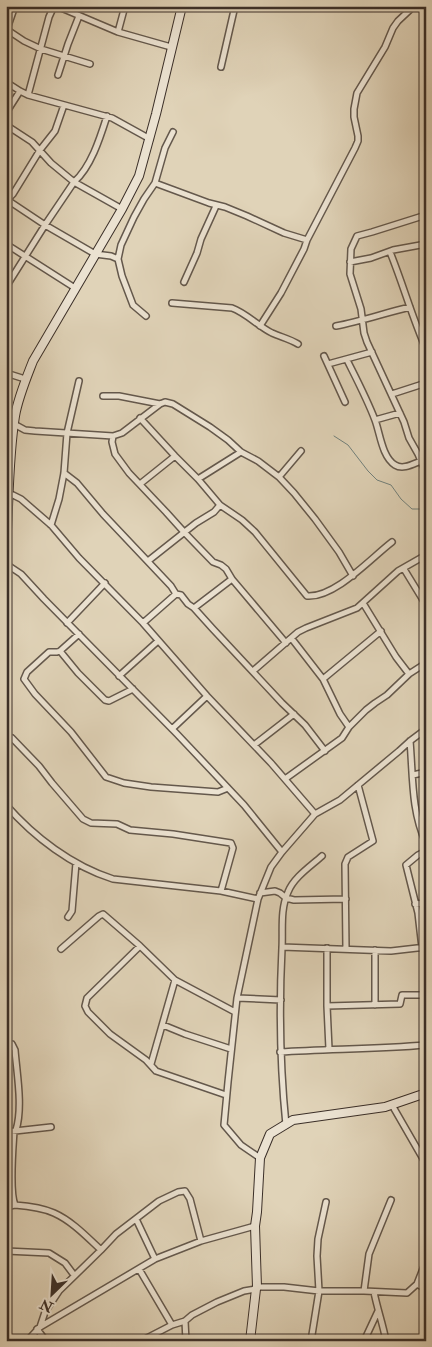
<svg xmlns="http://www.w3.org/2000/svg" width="432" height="1347" viewBox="0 0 432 1347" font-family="'IM FELL Double Pica',serif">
	<rect width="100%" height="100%" fill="#e0d3b8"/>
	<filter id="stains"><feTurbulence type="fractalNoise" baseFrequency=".004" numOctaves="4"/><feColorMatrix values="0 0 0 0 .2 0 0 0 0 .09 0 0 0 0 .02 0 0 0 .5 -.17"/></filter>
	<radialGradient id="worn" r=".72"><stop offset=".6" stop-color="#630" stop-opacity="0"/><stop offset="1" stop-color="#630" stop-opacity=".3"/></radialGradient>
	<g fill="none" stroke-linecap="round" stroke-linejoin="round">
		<path stroke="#71817d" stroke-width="1" d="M334,436l14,9 20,26 9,9 14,5 10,14 11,10h14"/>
		<defs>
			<path id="street" d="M53,6l6,1 59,25 53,15
				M6,29l18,12 17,8 49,15
				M7,29l8,-23
				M118,32l7,-26
				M221,67l14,-61
				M58,75l10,-31 11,-28
				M6,82l14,9 8,4 84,23 38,21
				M28,95l21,-78 5,-11
				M6,113l14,-22
				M6,125l26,17 19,21 23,19 48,27
				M155,183l54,20 16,4 22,9 37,17 23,7
				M6,199l39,26 50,29 16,2 7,3
				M6,201l7,-7 27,-44 15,-19 9,-26
				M426,215l-54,17 -15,4 -6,13 -1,25 11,35 3,24 3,9 37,80 5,16 9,16 8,19
				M6,244l69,44
				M390,252c13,32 22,65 36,97
				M350,262l21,-4 22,-8 33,-6
				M184,282l13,-29 4,-14 15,-33
				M6,287l39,-62 29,-43c17,-15 26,-44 33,-66
				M172,303l60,5c14,5 26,18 40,25 9,4 18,6 26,11
				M146,316l-13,-11 -11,-29 -4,-17 3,-14 13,-28 10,-18 11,-16 10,-35 8,-16
				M260,326l21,-33 23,-44 3,-9 48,-92 3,-7v-5l-4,-19v-8l3,-16 28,-46 8,-19 5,-7 16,-15
				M336,326c25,-5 49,-13 74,-19
				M324,356l21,46
				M347,360c10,20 20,39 28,60 5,13 7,37 20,45 8,5 18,-1 26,-4
				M328,364l44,-12
				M6,373l19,6
				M392,394l34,-11
				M103,396h16l41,8 5,-2 8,2 37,23 18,13 13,12 17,9 21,16 15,16 21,26 24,33 14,24
				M6,414l9,3
				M140,418l35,38 23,23 22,26 22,15 13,12 52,64c28,2 64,-38 85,-54
				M375,420l25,-7
				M14,424l11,6 10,1 78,5 9,-3 38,-29
				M113,436l-1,6 3,12 14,19 37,39 18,20 29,30 8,3 5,4 6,10 54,64
				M64,473l13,10 26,31 68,72 5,8 5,1 7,9 6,4 18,20 70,75 23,22 20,26
				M279,477l22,-26
				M198,479l43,-27
				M140,484l35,-28
				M6,494l7,1 8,4 30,26 28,33 64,65 64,73 64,67 44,51
				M51,525l8,-26 5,-26 3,-40 12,-52
				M148,561l48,-38 18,-11 6,-7
				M6,564l15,10 23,25 133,135 67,71 38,47
				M404,569l22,36
				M363,603l33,54 13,17
				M194,608l38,-29
				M67,623l38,-40
				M143,623l33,-29
				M79,634l-19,17 -3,1h-8l-22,20 -3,7 11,15 36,38 35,45 18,6 27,4 67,5 10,-4
				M292,639l31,40 17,35 9,13
				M60,651l18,22 27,27 4,1 24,-12
				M253,671l45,-39 8,-4 51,-20 41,-37 28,-16
				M119,676l39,-35
				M323,679l58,-48
				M172,729l35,-33
				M12,738l27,28 13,17 31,36 8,4 26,1 13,6 43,4 58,9 2,5 -12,43
				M410,741c3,34 1,70 16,102
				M254,745l40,-31
				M413,775l13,-3
				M285,779l57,-41 7,-11 17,-17 9,-7 12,-8 22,-21 17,-11
				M6,805c28,32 66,61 107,74l108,12 37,8
				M260,893l15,-2 5,2 6,5 8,2 52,-1
				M415,904l11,-1
				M68,917l4,-6 4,-48
				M140,946l-53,52 -2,8 3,6 22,22 36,26 10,11 70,24
				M282,947l109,4 35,-4
				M327,948v58l2,43
				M422,948l-4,-35 -12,-48 12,-10 8,-4
				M61,949l38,-33 4,-2 37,32 35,34 60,32
				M346,949l-1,-85 3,-7 25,-16 -15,-56
				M375,950v55
				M237,998l44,2
				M327,1006l73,-2 2,-9h24
				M163,1025l22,9 46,15
				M6,1046l6,-2 3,6c2,25 8,57 1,80
				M280,1052c49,-3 97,-3 146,-7
				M151,1064l24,-84
				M392,1105l34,59
				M286,1125c-6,-59 -7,-118 -4,-177 1,-19 -2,-38 6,-56 6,-15 23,-26 34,-36
				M14,1131c-1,17 -5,60 1,74
				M6,1132l45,-5
				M260,1158l-19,-13 -17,-20 4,-43 9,-84 21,-99 13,-32 11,-15 33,-38 25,-14 59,-49 11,-10 16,-12
				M6,1212l4,-6 5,-1c13,1 28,3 39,8 18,8 33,24 47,37
				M136,1219l19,40
				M6,1251l43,2 16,10 9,12
				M139,1269l33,56
				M417,1284l9,-23
				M257,1287h27l35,4h45l43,2 10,-9 9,5
				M364,1291l5,-37 22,-54
				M374,1292c3,16 9,32 12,49
				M185,1321l1,20
				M40,1327l5,-15 14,-21 42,-41 15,-16 43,-33 19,-9 7,-1 5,8 11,42
				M37,1329l9,12
				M27,1341l13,-14 115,-68 46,-18 54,-15
				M141,1341l31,-16 13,-4 7,-6 25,-13 27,-11 12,-2
				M311,1341l8,-50 -2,-35 1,-17 8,-37
				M364,1341l14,-30"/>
			<path id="secondary" d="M6,548c3,-44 2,-88 9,-132 3,-18 11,-37 18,-55l89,-152 17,-33 17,-62 26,-108
				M250,1341l6,-52 1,-2 -2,-61 2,-14 3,-54 10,-24 23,-14 92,-13 41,-14"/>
		</defs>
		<use href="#street" stroke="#64584c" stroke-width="8"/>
		<use href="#secondary" stroke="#3b2f28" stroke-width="10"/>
		<use href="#street" stroke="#ebe2d1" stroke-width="5"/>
		<use href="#secondary" stroke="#ebe2d1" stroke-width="8"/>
	</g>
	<rect width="432" height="1347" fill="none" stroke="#e0d3b8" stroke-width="25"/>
	<rect x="8" y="8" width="417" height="1332" fill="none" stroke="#3b2f28" stroke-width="2.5"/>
	<rect x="12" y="12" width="407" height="1322" fill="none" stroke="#3b2f28"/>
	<g transform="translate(52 1294) rotate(205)" stroke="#ebe2d1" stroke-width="4" paint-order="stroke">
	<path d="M0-4L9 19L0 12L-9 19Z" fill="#3b2f28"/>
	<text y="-8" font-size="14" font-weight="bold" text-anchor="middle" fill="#3b2f28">N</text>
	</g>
	<rect width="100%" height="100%" filter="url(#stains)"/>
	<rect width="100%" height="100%" fill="url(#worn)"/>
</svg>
